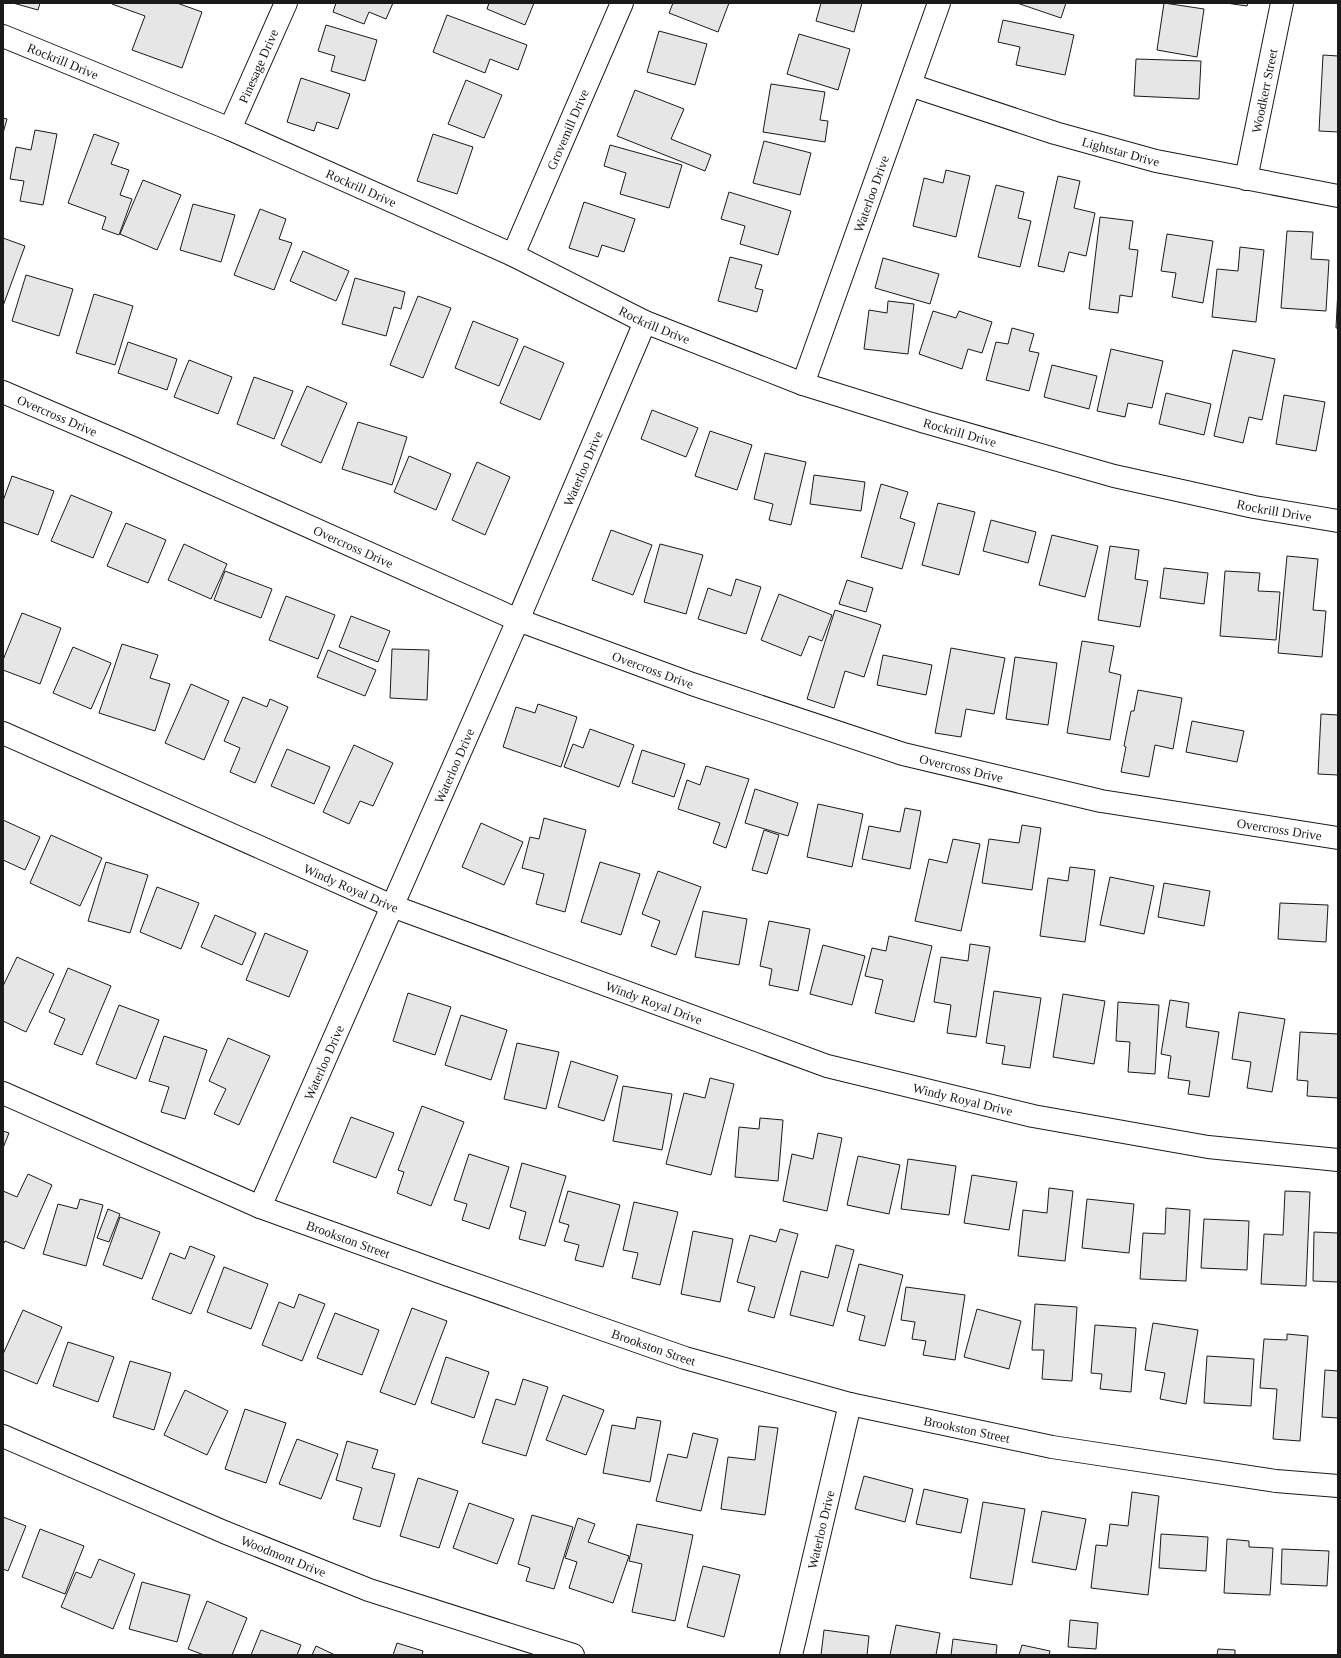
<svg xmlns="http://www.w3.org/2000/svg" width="1341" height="1658" viewBox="0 0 1341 1658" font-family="Georgia,serif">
	<rect width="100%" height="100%" fill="#fff"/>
	<path fill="#e6e6e6" stroke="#1a1a1a" d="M13,3h27l-2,7z
		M113,3h64l25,9 -20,56 -50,-18 13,-34 -33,-12z
		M336,3h57l-7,16 -17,-7 -5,12 -31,-12z
		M489,3h45l-9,22 -38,-16z
		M673,3h56l-11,29 -49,-19z
		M821,3h41l-8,29 -38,-11z
		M1017,3h49l-5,15z
		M1164,3l40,6 -7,48 -40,-7z
		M1226,3h22l-1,3z
		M447,15l80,30 -9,25 -28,-11 -5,14 -52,-21z
		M1003,20l71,15 -9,40 -49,-10 4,-18 -22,-5z
		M326,25l51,15 -12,41 -34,-10 4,-15 -17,-5z
		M659,31l48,13 -12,41 -48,-13z
		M799,34l51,15 -12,41 -51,-16z
		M1323,55l15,1v76l-19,-1z
		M1136,59l65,2 -2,38 -65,-3z
		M301,78l49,16 -12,35 -21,-7 -3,9 -27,-9z
		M466,80l36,15 -18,43 -36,-14z
		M771,84l54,8 -5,28 8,1 -3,21 -62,-10z
		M635,90l49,19 -13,30 40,16 -6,16 -88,-35z
		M3,118l4,1 -4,14z
		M35,130l22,4 -14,71 -23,-4 4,-20 -14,-2 6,-32 15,3z
		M94,134l25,9 -8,21 18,6 -9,25 12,4 -13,36 -17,-6 4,-12 -38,-14z
		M433,134l40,13 -16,47 -40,-13z
		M764,141l47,12 -11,42 -47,-12z
		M610,145l72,20 -13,43 -49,-14 6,-21 -22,-7z
		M946,170l24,6 -14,61 -43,-11 11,-48 19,5z
		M1058,176l22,5 -6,27 21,5 -9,43 -17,-4 -5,20 -26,-6z
		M143,180l38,15 -24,55 -37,-16z
		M996,185l28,7 -6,26 13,3 -11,46 -42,-10z
		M729,192l62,19 -13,44 -38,-11 5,-18 -24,-7z
		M584,202l51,17 -11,33 -22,-7 -4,12 -29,-9z
		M193,204l42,11 -14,47 -41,-12z
		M260,209l26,10 -7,20 13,4 -18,47 -40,-15z
		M1100,217l33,4 -4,28 9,1 -6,47 -12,-2 -2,18 -29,-4z
		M1287,231l26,1 -2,27 18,1 -3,51 -45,-3z
		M1167,234l46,7 -10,62 -31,-6 4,-24 -15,-2z
		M3,238l22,8 -22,60z
		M1240,247l24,3 -8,72 -44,-5 5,-48 21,2z
		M303,251l46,20 -13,30 -46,-20z
		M730,257l32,8 -7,23 8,2 -6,22 -39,-11z
		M883,258l56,16 -9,30 -55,-16z
		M26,275l47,14 -14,47 -47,-15z
		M355,278l50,14 -4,17 -7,-2 -8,29 -44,-12z
		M1338,289v39h-2z
		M94,294l39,12 -18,59 -39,-12z
		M418,296l33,12 -28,70 -33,-13z
		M888,301l26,3 -6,50 -44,-5 5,-39 18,3z
		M933,311l23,7 3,-7 33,11 -10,31 -14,-4 -6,20 -43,-15z
		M473,321l45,18 -19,47 -44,-18z
		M1012,328l22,6 -5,17 10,2 -10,38 -43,-11 10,-38 12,2z
		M128,342l49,17 -10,31 -49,-17z
		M524,346l40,17 -24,57 -40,-17z
		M1111,349l52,12 -11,47 -24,-5 -3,14 -28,-6z
		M1233,350l42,9 -13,61 -13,-3 -6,26 -29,-7z
		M189,360l43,17 -14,37 -44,-17z
		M1052,365l45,11 -8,33 -45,-12z
		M254,377l39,14 -19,48 -37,-15z
		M307,386l40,17 -26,60 -40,-18z
		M1166,393l45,11 -7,31 -45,-11z
		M1284,395l41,7 -9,49 -40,-7z
		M652,410l46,18 -12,29 -45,-18z
		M358,422l49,15 -15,48 -50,-16z
		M710,431l42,14 -15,45 -42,-14z
		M765,453l41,9 -15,63 -22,-5 4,-16 -19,-5z
		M409,456l42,18 -15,36 -42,-18z
		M477,462l33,15 -25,58 -33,-15z
		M814,475l51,7 -4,29 -51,-7z
		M12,476l42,15 -16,44 -35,-13v-21z
		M881,484l27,8 -8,26 15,5 -13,46 -41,-12z
		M71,495l41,17 -19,46 -42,-17z
		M938,503l37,9 -16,63 -37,-10z
		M991,520l45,12 -8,31 -45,-12z
		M126,523l40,17 -18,43 -41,-17z
		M611,530l41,15 -19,50 -41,-15z
		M1052,535l46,11 -13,51 -46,-12z
		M184,544l43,20 -16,35 -43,-19z
		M660,544l43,11 -17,59 -42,-12z
		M1110,546l29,4 -4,29 13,2 -8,46 -42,-7z
		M1287,556l31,3 -5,51 13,1 -4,46 -44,-4z
		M1164,568l44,5 -4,31 -44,-6z
		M225,571l47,18 -11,29 -47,-18z
		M1225,571l35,2 -2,18 22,1 -4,48 -56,-4z
		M736,579l25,8 -15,47 -48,-15 10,-31 23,8z
		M847,580l26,8 -7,24 -27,-8z
		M779,594l53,21 -10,26 -13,-5 -8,20 -40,-16z
		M286,596l49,19 -17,44 -49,-19z
		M835,610l46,15 -17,52 -19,-6 -11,37 -27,-9z
		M22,613l39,15 -21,56 -37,-14v-10z
		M351,616l39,15 -12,31 -39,-15z
		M1082,641l32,5 -5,26 12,3 -11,65 -43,-7z
		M122,644l36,11 -8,23 20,6 -15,47 -56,-18z
		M73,647l38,16 -20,46 -38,-16z
		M951,648l54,10 -11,56 -28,-5 -5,28 -26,-4z
		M392,649l37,1 -2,50 -37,-2z
		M328,650l48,20 -11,26 -48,-19z
		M883,655l49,10 -6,30 -49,-10z
		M1015,657l42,6 -9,62 -42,-6z
		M191,684l38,17 -25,59 -39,-17z
		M1138,690l44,8 -9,51 -18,-4 -6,32 -28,-5 5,-25 -2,-1 7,-35h3z
		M243,697l24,10 3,-8 18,8 -33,76 -25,-11 10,-24 -16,-7z
		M538,704l39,13 -16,50 -58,-20 13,-40 19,6z
		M1321,714l17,1v60l-20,-1z
		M1192,721l52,10 -7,31 -51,-10z
		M590,729l44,16 -15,42 -55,-20 9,-23 10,4z
		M354,745l39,18 -20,43 -13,-5 -11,23 -26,-12z
		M287,749l43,18 -16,37 -43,-18z
		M642,750l43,14 -11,33 -42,-14z
		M706,766l43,13 -23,69 -13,-5 7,-20 -42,-14 9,-29 13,5z
		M755,789l43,14 -10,33 -43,-13z
		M818,804l45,10 -11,53 -45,-10z
		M905,808l16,3 -11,58 -48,-10 7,-33 31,6z
		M544,818l42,12 -21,82 -29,-8 8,-30 -22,-6 8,-31 9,2z
		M3,820l37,17 -15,33 -22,-10z
		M481,823l42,19 -19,43 -42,-18z
		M1022,825l19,3 -9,62 -50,-7 7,-44 30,4z
		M764,830l15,5 -12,39 -15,-4z
		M51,835l51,23 -22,48 -50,-23z
		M953,839l27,5 -19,87 -46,-10 14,-62 18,4z
		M106,862l42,13 -18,58 -42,-12z
		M600,862l40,12 -19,61 -40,-13z
		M1070,867l25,3 -10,72 -45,-6 8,-58 20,3z
		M658,871l43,16 -25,68 -25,-9 9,-25 -18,-7z
		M1110,877l44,9 -10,48 -44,-9z
		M1164,883l46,8 -6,35 -46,-9z
		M157,887l42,16 -18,46 -41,-17z
		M1280,903l48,2 -2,37 -48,-3z
		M703,911l44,8 -8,46 -44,-8z
		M215,915l41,18 -14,32 -41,-18z
		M769,921l41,8 -12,62 -29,-6 3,-16 -12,-3z
		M265,933l43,18 -19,46 -43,-17z
		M889,936l43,10 -18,76 -39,-9 8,-33 -18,-4 7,-28 14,3z
		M970,944l20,3 -14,90 -29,-4 4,-28 -17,-3 7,-45 27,4z
		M823,945l42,11 -13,49 -42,-11z
		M17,957l37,17 -28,58 -23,-11v-35z
		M68,968l43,18 -29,69 -28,-11 11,-25 -16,-7z
		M994,991l47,7 -11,70 -28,-4 3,-18 -19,-3z
		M408,993l43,14 -16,48 -42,-14z
		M1063,994l42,7 -11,63 -41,-7z
		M1170,1000l19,3 -3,24 33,5 -10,65 -21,-3 2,-13 -22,-3 3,-22 -10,-2z
		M1118,1002l41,3 -4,69 -27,-2 2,-30 -14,-1z
		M119,1005l40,15 -23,59 -40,-15z
		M1239,1012l46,7 -13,73 -25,-4 4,-26 -19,-3z
		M461,1015l46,15 -16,50 -46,-15z
		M1300,1032l38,2v64l-31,-2 1,-15 -11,-1z
		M164,1036l43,14 -22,69 -24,-7 8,-25 -20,-6z
		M228,1038l42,18 -31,69 -25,-11 12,-25 -17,-8z
		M517,1043l42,9 -13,57 -42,-10z
		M571,1061l47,15 -14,45 -46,-14z
		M710,1078l24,6 -23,91 -45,-11 18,-71 21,5z
		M623,1086l49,8 -10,56 -49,-9z
		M422,1106l42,16 -33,84 -34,-13 7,-21 -6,-2z
		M351,1117l43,16 -18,45 -43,-16z
		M760,1118l23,2 -5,61 -43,-4 4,-50 20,2z
		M3,1131l6,2 -6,15z
		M818,1133l24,5 -15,73 -44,-10 9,-47 21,5z
		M469,1154l40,13 -20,62 -27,-9 5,-16 -13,-4z
		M858,1156l42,9 -11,49 -42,-9z
		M908,1159l48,7 -7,49 -48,-6z
		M522,1163l44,13 -21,70 -26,-7 7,-27 -16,-5z
		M28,1174l24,11 -28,64 -19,-8 -2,4v-54l14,6z
		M972,1175l45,7 -8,48 -45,-7z
		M1049,1188l24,3 -8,70 -47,-5 5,-46 24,3z
		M568,1191l52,14 -17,62 -28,-7 4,-15 -15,-4 5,-16 -10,-3z
		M1285,1191l25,1 -4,94 -45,-2 3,-50 19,1z
		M80,1199l23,6 -17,61 -43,-12 15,-50 19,5z
		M1087,1199l47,5 -5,49 -47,-5z
		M634,1202l44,10 -18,73 -28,-7 6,-25 -15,-3z
		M1166,1208l24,2 -4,71 -46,-2 3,-46 22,1z
		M108,1209l12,5 -11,28 -12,-4z
		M120,1217l40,15 -18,47 -39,-14z
		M1204,1219l45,2 -2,49 -46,-2z
		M780,1229l18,5 -24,84 -26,-7 7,-24 -18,-5 13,-47 26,7z
		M693,1231l40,8 -13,63 -39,-8z
		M1314,1232l24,1v49l-25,-1z
		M836,1245l18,5 -21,76 -43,-11 11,-44 27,7z
		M190,1246l25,10 -24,58 -39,-15 18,-46 15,6z
		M859,1264l44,11 -18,71 -26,-6 6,-24 -18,-5z
		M224,1267l44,17 -17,45 -44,-17z
		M906,1287l59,8 -10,65 -32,-5 3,-14 -14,-2 3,-17 -14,-2z
		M299,1294l26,10 -23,57 -40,-16 17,-43 15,6z
		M1035,1304l42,3 -5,74 -30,-2 2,-29h-12z
		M412,1308l35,13 -32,84 -35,-13z
		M977,1309l44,12 -12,48 -45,-12z
		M23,1310l39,17 -25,57 -34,-14v-16z
		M335,1313l44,17 -17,45 -45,-17z
		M1153,1323l45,7 -12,74 -26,-5 5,-26 -20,-3z
		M1095,1325l41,3 -5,64 -31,-3 2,-15 -11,-1z
		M1287,1334l21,2 -8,105 -27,-2 4,-50 -17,-1 4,-49 23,1z
		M68,1342l46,15 -16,45 -45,-16z
		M1207,1356l47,3 -3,47 -47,-3z
		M446,1357l43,15 -15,46 -43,-15z
		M130,1361l41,12 -17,57 -41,-13z
		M1325,1370l13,1v47l-16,-1z
		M523,1379l25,8 -22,69 -44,-13 14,-44 19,6z
		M185,1390l43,21 -21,44 -43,-20z
		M563,1395l41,15 -18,45 -40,-15z
		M245,1409l41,14 -20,60 -41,-14z
		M637,1417l24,4 -11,61 -47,-9 9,-48 23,4z
		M759,1426l19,2 -13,87 -44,-6 7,-52 27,3z
		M693,1433l25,6 -17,72 -45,-10 12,-47 19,4z
		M297,1439l41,15 -17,45 -42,-15z
		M347,1441l31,9 -6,18 23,6 -15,53 -27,-8 9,-31 -26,-8z
		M864,1476l49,13 -8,33 -50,-13z
		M418,1478l40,13 -19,57 -39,-12z
		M924,1489l44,10 -7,34 -45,-9z
		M1132,1492l27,4 -11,99 -57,-7 5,-43 11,1 3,-22 18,2z
		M983,1502l42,7 -13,76 -42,-7z
		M469,1503l45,16 -17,45 -44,-16z
		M1042,1511l44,8 -10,51 -44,-8z
		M532,1515l41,12 -19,62 -28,-8 4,-13 -12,-4z
		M3,1517l23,9 -18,45 -5,-2z
		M578,1518l17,6 -7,18 41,14 -16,47 -44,-15 8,-26 -12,-4z
		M637,1524l56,11 -18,86 -43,-9 10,-48 -13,-3z
		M40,1529l44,17 -19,48 -43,-17z
		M1161,1534l47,3 -2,34 -47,-3z
		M1227,1539l22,2v6l24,1 -3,47 -46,-2z
		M1282,1549l47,2 -2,35 -46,-2z
		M99,1559l36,15 -22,55 -52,-22 15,-35 15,6z
		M703,1566l37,9 -16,62 -37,-10z
		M142,1582l48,13 -13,47 -48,-13z
		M207,1601l40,17 -15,37h-28l-16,-6z
		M1070,1620l28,3 -2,26 -28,-2z
		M896,1625l44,8 -4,22h-46z
		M261,1630l40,15 -4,10h-46z
		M824,1630l45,6 -2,19h-46z
		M953,1639l44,6 -1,10h-45z
		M397,1643l26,8 -1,4h-29z
		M1022,1645l28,6 -1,4h-30z
		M316,1646l19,9h-23z
		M1218,1649l17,1v5h-18z"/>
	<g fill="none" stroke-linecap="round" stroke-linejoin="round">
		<defs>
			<g id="street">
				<path id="s1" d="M3,36l227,93 283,126 132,67 158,62 122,38 189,54 140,31 84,14"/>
				<path id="s2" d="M910,85l145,48 101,28 182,35"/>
				<path id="s3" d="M230,129l56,-126"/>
				<path id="s4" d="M1246,179l36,-176"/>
				<path id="s5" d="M513,255l109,-252"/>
				<path id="s6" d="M803,384l136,-381"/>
				<path id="s7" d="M3,392l128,55 387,173 174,64 211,70 198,47 237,37"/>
				<path id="s8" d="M3,733l389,173 435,160 206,50 175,31 130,13"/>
				<path id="s9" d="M3,1093l257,114 188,68 237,83 165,46 202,43 224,34 62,5"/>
				<path id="s10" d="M260,1207l258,-587 127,-298"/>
				<path id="s11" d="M3,1436l221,96 145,58 204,65"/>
				<path id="s12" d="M791,1655l59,-251"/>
			</g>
		</defs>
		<use href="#street" stroke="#1a1a1a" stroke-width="24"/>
		<use href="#street" stroke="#fff" stroke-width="22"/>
	</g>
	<g text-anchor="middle" stroke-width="3" stroke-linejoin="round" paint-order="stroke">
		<g font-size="13" fill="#1a1a1a" stroke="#fff">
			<text dy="5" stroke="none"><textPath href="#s1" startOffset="65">Rockrill Drive</textPath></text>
			<text dy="5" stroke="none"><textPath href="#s3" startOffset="69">Pinesage Drive</textPath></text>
			<text dy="5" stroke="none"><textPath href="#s4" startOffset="90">Woodkerr Street</textPath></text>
			<text dy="5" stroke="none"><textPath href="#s5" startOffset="137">Grovemill Drive</textPath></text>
			<text dy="5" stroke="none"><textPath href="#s2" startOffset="221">Lightstar Drive</textPath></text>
			<text dy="5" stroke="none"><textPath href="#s1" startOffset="389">Rockrill Drive</textPath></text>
			<text dy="5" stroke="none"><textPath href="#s6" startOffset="202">Waterloo Drive</textPath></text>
			<text dy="5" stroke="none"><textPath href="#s1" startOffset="713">Rockrill Drive</textPath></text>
			<text dy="5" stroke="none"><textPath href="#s7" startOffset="59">Overcross Drive</textPath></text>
			<text dy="5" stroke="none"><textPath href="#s1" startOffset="1037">Rockrill Drive</textPath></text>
			<text dy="5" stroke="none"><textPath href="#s10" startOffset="806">Waterloo Drive</textPath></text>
			<text dy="5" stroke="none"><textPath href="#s1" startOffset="1361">Rockrill Drive</textPath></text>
			<text dy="5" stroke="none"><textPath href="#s7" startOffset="383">Overcross Drive</textPath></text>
			<text dy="5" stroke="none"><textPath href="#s7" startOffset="707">Overcross Drive</textPath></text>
			<text dy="5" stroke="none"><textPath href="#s10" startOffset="482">Waterloo Drive</textPath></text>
			<text dy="5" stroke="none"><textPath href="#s7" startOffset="1031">Overcross Drive</textPath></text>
			<text dy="5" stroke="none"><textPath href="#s7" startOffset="1355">Overcross Drive</textPath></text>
			<text dy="5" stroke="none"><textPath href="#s8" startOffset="381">Windy Royal Drive</textPath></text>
			<text dy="5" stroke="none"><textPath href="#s8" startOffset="705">Windy Royal Drive</textPath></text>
			<text dy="5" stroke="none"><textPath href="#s10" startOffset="158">Waterloo Drive</textPath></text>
			<text dy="5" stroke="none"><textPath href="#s8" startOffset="1029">Windy Royal Drive</textPath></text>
			<text dy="5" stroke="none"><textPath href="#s9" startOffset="375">Brookston Street</textPath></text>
			<text dy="5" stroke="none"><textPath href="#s9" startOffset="699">Brookston Street</textPath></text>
			<text dy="5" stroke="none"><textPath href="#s9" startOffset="1023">Brookston Street</textPath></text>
			<text dy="5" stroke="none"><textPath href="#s12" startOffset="129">Waterloo Drive</textPath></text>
			<text dy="5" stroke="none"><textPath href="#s11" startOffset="305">Woodmont Drive</textPath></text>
		</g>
	</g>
	<rect width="1341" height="1658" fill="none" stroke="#1a1a1a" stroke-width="8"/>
</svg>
